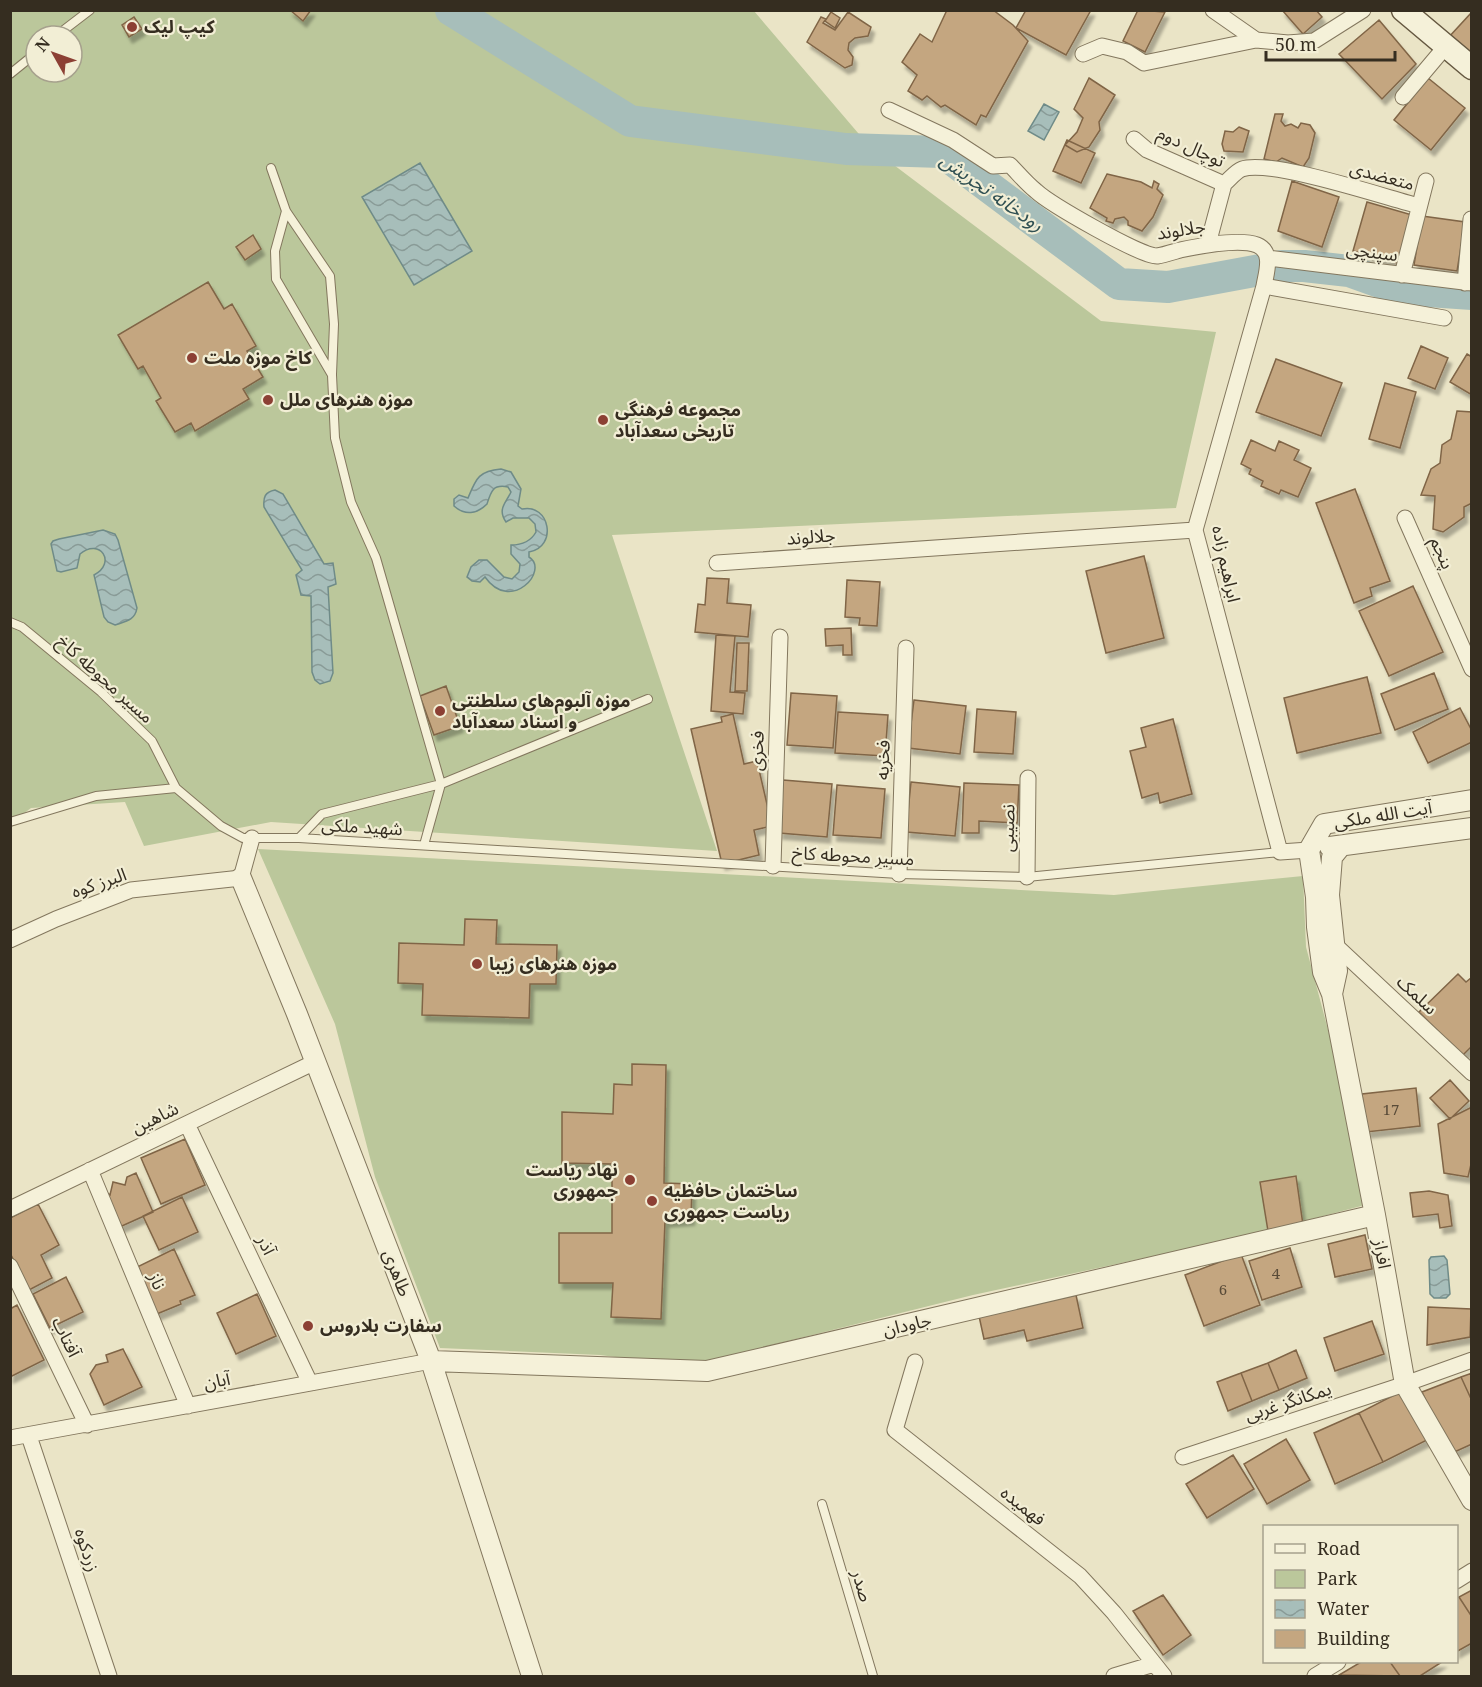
<svg xmlns="http://www.w3.org/2000/svg" width="1482" height="1687" viewBox="0 0 1482 1687" font-family="'Noto Serif','Noto Sans Arabic',serif">
	<defs>
		<pattern id="water-waves" width="16" height="10" patternUnits="userSpaceOnUse" patternTransform="scale(1.5)"><rect width="16" height="10" fill="#a7beba"/><path d="M0 5q4-4 8 0t8 0" fill="none" stroke="#899b97"/></pattern>
		<filter id="shadow"><feDropShadow dx="3.5" dy="6" stdDeviation="1.5" flood-color="#0004"/></filter>
	</defs>
	<rect width="100%" height="100%" fill="#eae4c6"/>
	<path fill="#bbc79b" fill-rule="evenodd" d="M11,11h743l116,136 231,174 115,11 -40,176 -564,27 105,316 -446,-29 -127,24 -19,-44 -94,6 -20,15zM36,36h36v36h-36z
		M258,849l856,46 189,-19 3,71 29,109 30,149 -114,30 -278,60 -265,66 -45,2 -63,-8 -160,-7 -65,-171 -40,-153z"/>
	<path fill="url(#water-waves)" stroke="#6f8b88" stroke-width="1.5" d="M1044,104l15,8 -15,28 -16,-9z
		M420,163l52,88 -58,34 -52,-88z
		M501,469l10,3 10,17 -3,17 4,3c28,-6 36,38 7,43v5c21,13 -18,57 -44,20l-5,5 -8,-1 -5,-4 4,-10 8,-7h8l17,17 8,2 7,-7 1,-8 -9,-10v-9c11,0 20,-4 25,-13l-1,-8 -6,-6h-16l-7,4c-9,-13 0,-19 5,-30l-3,-5c-15,-3 -17,4 -21,17 -10,10 -22,12 -33,2v-7l5,-4 9,3c8,-19 10,-27 33,-29z
		M275,490l8,4 41,70 9,-1 3,21 -8,3 5,86 -3,8 -10,3 -5,-4 -3,-8 -1,-76 -10,-1 -5,-20 6,-5 -38,-63c-1,-10 1,-15 11,-17z
		M103,530l12,4 3,6 19,68c-2,12 -10,13 -22,17l-7,-3 -4,-5 -10,-42c23,-12 6,-38 -14,-21l-3,14 -16,4 -4,-1 -6,-27 2,-3 6,-2z
		M1444,1256l3,4 3,34 -4,4h-12l-4,-4 -1,-34 2,-3z"/>
	<g fill="none" stroke-linecap="round" stroke-linejoin="round">
		<path stroke="#a7beba" stroke-width="32" d="M451,10l179,111 216,28 96,3 177,132 49,3 114,-21h22l45,5 50,18 73,5"/>
	</g>
	<path fill="#c4a680" stroke="#806546" stroke-width="1.5" filter="url(#shadow)" d="M290,10h21l-8,11z
		M947,10h46l20,15 15,16 -42,76 -5,-2 -5,10 -31,-20 -4,2 -14,-11 -5,4 -14,-9 9,-16 -15,-13 18,-28 12,8z
		M1026,10h65l-25,45 -50,-27z
		M1138,10l27,2 -20,40 -22,-11z
		M1282,10h34l6,7 -19,17z
		M831,12l9,6 -5,10 -10,-7z
		M848,12l23,15 -3,9 -13,2 -6,5 -1,7 5,7 -1,8 -7,3 -38,-26 14,-25 5,2 -3,4 12,7z
		M1472,12v47l-24,-21z
		M134,17l8,12 -13,8 -7,-12z
		M1379,20l37,44 -34,35 -43,-45z
		M1089,78l26,17 -16,27 1,8 -11,17 -12,5 -12,-7 12,-13 6,-14 -9,-9z
		M1428,78l37,30 -34,42 -37,-30z
		M1275,114h8l-2,7 4,5 6,-2 7,4 3,-5 9,2 5,8 -6,25 -6,9 -21,-9 -6,4 -12,-3z
		M1239,127l10,4 -6,21 -19,-1 -2,-7 3,-13 8,1z
		M1067,140l28,13 -14,30 -28,-12z
		M1107,174l34,8 11,6 2,-7 5,3 -2,5 6,6 -10,22 -11,14 -14,-6v-4l-4,-4 -9,2 -2,4 -7,-2 1,-3 -17,-10z
		M1292,181l47,16 -17,50 -44,-16z
		M1367,202l45,13 -14,48 -45,-12z
		M1422,216l43,6 -8,49 -43,-6z
		M253,235l8,14 -16,11 -9,-13z
		M208,282l16,27 8,-5 24,42 -9,5 16,26 -20,12 6,10 -54,32 -4,-8 -16,9 -19,-31 5,-3 -18,-32 -5,3 -20,-34z
		M1421,346l27,12 -13,31 -27,-11z
		M1467,354l5,3v38l-22,-13z
		M1276,359l66,24 -21,53 -65,-24z
		M1385,383l31,9 -16,56 -31,-9z
		M1457,411l15,1v91l-8,4v10l-21,15 -10,-3 2,-33 -14,-1 10,-26 9,-6 2,-18 9,-6z
		M1251,440l24,11 4,-10 20,9 -5,10 17,8 -13,29 -17,-7 -2,4 -18,-8 2,-5 -14,-7 2,-5 -10,-5z
		M1355,489l35,92 -20,7 2,8 -18,7 -38,-100z
		M1144,556l20,82 -58,15 -20,-82z
		M707,578l22,1 -2,24 24,2 -3,32 -53,-5 3,-28 7,1z
		M847,580l33,2 -3,44 -18,-1 1,-7 -15,-1z
		M1413,586l30,66 -54,24 -30,-65z
		M851,628l1,27h-9v-10l-17,1 -1,-17z
		M716,635l19,1 -5,56 15,1 -2,21 -32,-3z
		M737,643h12l-2,48h-12z
		M1434,673l14,36 -53,21 -14,-36z
		M1367,677l14,56 -84,20 -13,-55z
		M446,686l14,40 -26,9 -14,-39z
		M791,693l46,3 -4,52 -46,-3z
		M914,700l52,6 -6,48 -52,-6z
		M1460,708l12,23v11l-44,21 -15,-31z
		M977,709l39,3 -3,42 -39,-2z
		M838,712l50,3 -3,41 -50,-3z
		M733,714l11,50 13,-3 15,65 -18,4 5,25 -37,9 -31,-135 31,-7 -1,-5z
		M1173,719l19,75 -32,9 -2,-10 -16,5 -12,-47 16,-4 -5,-19z
		M783,780l49,4 -5,53 -48,-4z
		M911,782l49,5 -5,49 -49,-4z
		M964,783l55,2 -2,38 -38,-2v12h-17z
		M837,785l48,4 -4,49 -48,-3z
		M465,919l32,1 -1,24 61,1 -1,39h-26l-1,34 -107,-3 1,-31 -25,-1 1,-40 65,2z
		M1458,974l8,8 6,-5v69l-10,10 -43,-44z
		M632,1064l34,1 -2,118 28,1 -1,35 -26,2 -4,98 -50,-2 2,-34h-54v-50h53v-69l-50,-1v-51l51,2 1,-30 18,1z
		M1450,1080l19,21 -19,18 -20,-21z
		M1416,1088l4,38 -54,6 -4,-38z
		M1472,1107v53l-4,17 -24,-4 -6,-49z
		M185,1139l20,46 -44,19 -20,-46z
		M136,1173l17,39 -40,18 -12,-42 9,7 3,-13 12,3 2,-8z
		M1296,1176l7,49 -35,6 -8,-49z
		M1429,1191l19,4 4,31 -12,2 -2,-14 -25,3 -3,-24z
		M182,1197l16,35 -39,18 -16,-34z
		M38,1204l21,41 -18,10 11,23 -23,12 -19,-37v-35z
		M1365,1235l7,34 -37,8 -7,-33z
		M1290,1248l12,39 -40,13 -13,-39z
		M174,1249l21,46 -15,6 1,3 -29,12 -19,-47z
		M1241,1254l19,51 -56,21 -19,-51z
		M66,1277l17,35 -33,16 -17,-34z
		M257,1294l19,42 -40,18 -19,-41z
		M1076,1295l7,33 -56,13 -3,-11 -40,9 -5,-23z
		M17,1305l27,55 -34,17v-68z
		M1428,1307l43,2 -1,28 -43,8z
		M1372,1321l12,33 -49,17 -11,-33z
		M123,1349l19,38 -38,18 -14,-31 6,-9 12,-3 -2,-7z
		M1296,1350l11,28 -28,12 -11,-27z
		M1268,1363l11,27 -27,11 -11,-28z
		M1241,1373l11,28 -24,10 -11,-29z
		M1472,1373v28l-11,-24z
		M1461,1377l11,24v43l-22,10 -28,-62z
		M1402,1391l25,49 -44,22 -24,-49z
		M1359,1413l24,49 -48,22 -21,-51z
		M1286,1439l24,41 -43,24 -23,-40z
		M1233,1455l21,34 -47,29 -21,-34z
		M1472,1590v27l-13,-20z
		M1163,1595l28,40 -28,20 -30,-44z
		M1459,1597l13,20v26l-16,9v-53z
		M1361,1662h29l10,14 -61,-1z
		M1390,1662h52l-22,14h-20z"/>
	<g fill="none" stroke-linecap="round" stroke-linejoin="round">
		<defs>
			<path id="service" d="M56,36l34,-26
				M10,74l26,-21
				M271,168l15,43 44,65 4,48 -2,50
				M286,211l-11,40 1,28 56,96 3,63 16,64 25,56 65,226 -17,61
				M10,622l12,5 79,65 51,49 24,47 45,38 22,12h56l23,-24 119,-30 207,-85
				M10,822l86,-26 80,-8
				M299,838l600,36 128,3 253,-25
				M822,1504l51,172"/>
			<path id="minor" d="M1213,10l43,30
				M1083,54l19,-8 25,6 17,11 112,-23 32,3 26,-2 49,-31
				M1403,97l43,-51
				M889,110l64,30 40,26 17,-1c8,8 16,18 26,26 14,13 104,65 121,65 7,-1 16,-4 23,-6 19,-4 59,-12 77,-5 17,7 9,28 7,41l-69,244 85,322 29,-2
				M1134,139l13,11 77,34c5,-4 12,-13 18,-15 29,-10 142,28 177,37
				M1208,244l16,-60
				M1268,258l204,25
				M1402,275l24,-94
				M1465,283l6,-64
				M1264,286l180,32
				M1405,518l67,151
				M717,563l478,-33
				M773,866l7,-229
				M899,874l7,-226
				M1027,877l1,-99
				M10,940l46,-21 75,-29 110,-12 11,-40
				M1335,945l137,128
				M187,1124l123,259
				M90,1170l98,236
				M10,1209l305,-147
				M10,1266l77,159
				M915,1362l-20,68 185,146 34,37 50,63
				M29,1436l80,240
				M10,1438l421,-77
				M1183,1457l222,-73 67,-24
				M1456,1581l16,-10
				M1114,1676l40,-12
				M1315,1676l23,-14"/>
			<path id="tertiary" d="M1330,847l142,-19
				M1309,850l7,47 1,30 6,45 9,22 5,-23 -8,-76 3,-38 9,-11
				M1309,850l15,-26 148,-24
				M241,878l56,136 134,347 101,315
				M1332,994l43,221 30,169 67,116
				M431,1361l276,10 668,-156"/>
			<path id="secondary" d="M1403,10l69,58"/>
		</defs>
		<use href="#service" stroke="#83775e" stroke-width="10"/>
		<use href="#minor" stroke="#83775e" stroke-width="17"/>
		<use href="#tertiary" stroke="#83775e" stroke-width="22"/>
		<use href="#secondary" stroke="#655841" stroke-width="25"/>
		<use href="#service" stroke="#f5f1d9" stroke-width="8"/>
		<use href="#minor" stroke="#f5f1d9" stroke-width="15"/>
		<use href="#tertiary" stroke="#f5f1d9" stroke-width="20"/>
		<use href="#secondary" stroke="#f5f1d9" stroke-width="22"/>
	</g>
	<g fill="#8c4034" stroke="#f2eed5" stroke-width="2">
		<circle cx="132" cy="27" r="6"/>
		<circle cx="192" cy="358" r="6"/>
		<circle cx="268" cy="400" r="6"/>
		<circle cx="603" cy="420" r="6"/>
		<circle cx="440" cy="711" r="6"/>
		<circle cx="477" cy="964" r="6"/>
		<circle cx="630" cy="1180" r="6"/>
		<circle cx="652" cy="1201" r="6"/>
		<circle cx="308" cy="1326" r="6"/>
	</g>
	<g text-anchor="middle" stroke-width="4.5" stroke-linejoin="round" paint-order="stroke">
		<g font-size="15" fill="#594b38">
			<text x="1391" y="1115">17</text>
			<text x="1276" y="1279">4</text>
			<text x="1223" y="1295">6</text>
		</g>
		<g font-size="18" font-weight="bold" fill="#352d20" stroke="#f2eed5" text-anchor="start">
			<text x="144" y="33">کیپ لیک</text>
			<text x="204" y="364">کاخ موزه ملت</text>
			<text x="280" y="406">موزه هنرهای ملل</text>
			<text x="615" y="416">مجموعه فرهنگی<tspan x="615" dy="21">تاریخی سعدآباد</tspan></text>
			<text x="452" y="707">موزه آلبوم‌های سلطنتی<tspan x="452" dy="21">و اسناد سعدآباد</tspan></text>
			<text x="489" y="970">موزه هنرهای زیبا</text>
			<text x="618" y="1176" text-anchor="end">نهاد ریاست<tspan x="618" dy="21">جمهوری</tspan></text>
			<text x="664" y="1197">ساختمان حافظیه<tspan x="664" dy="21">ریاست جمهوری</tspan></text>
			<text x="320" y="1332">سفارت بلاروس</text>
		</g>
		<g font-size="18" fill="#352d20" stroke="#f2eed5">
			<text transform="translate(1191 147) rotate(25)" y="6">توچال دوم</text>
			<text transform="translate(1382 176) rotate(15)" y="6">متعضدی</text>
			<text transform="translate(1181 230) rotate(-9)" y="6">جلالوند</text>
			<text transform="translate(1372 252) rotate(7)" y="6">سپنچی</text>
			<text transform="translate(811 537) rotate(-4)" y="6">جلالوند</text>
			<text transform="translate(1442 553) rotate(66)" y="6">پنجم</text>
			<text transform="translate(1226 564) rotate(78)" y="6">ابراهیم زاده</text>
			<text transform="translate(105 679) rotate(42)" y="6">مسیر محوطه کاخ</text>
			<text transform="translate(757 751) rotate(-88)" y="6">فخری</text>
			<text transform="translate(883 760) rotate(-88)" y="6">فخریه</text>
			<text transform="translate(1383 815) rotate(-9)" y="6">آیت الله ملکی</text>
			<text transform="translate(362 827) rotate(3)" y="6">شهید ملکی</text>
			<text transform="translate(1008 828) rotate(-89)" y="6">نصیبی</text>
			<text transform="translate(853 856) rotate(3)" y="6">مسیر محوطه کاخ</text>
			<text transform="translate(99 883) rotate(-19)" y="6">البرز کوه</text>
			<text transform="translate(1417 995) rotate(43)" y="6">سلمک</text>
			<text transform="translate(155 1118) rotate(-26)" y="6">شاهین</text>
			<text transform="translate(266 1245) rotate(65)" y="6">آذر</text>
			<text transform="translate(1382 1254) rotate(80)" y="6">افراز</text>
			<text transform="translate(397 1273) rotate(69)" y="6">طاهری</text>
			<text transform="translate(157 1281) rotate(68)" y="6">ناز</text>
			<text transform="translate(907 1325) rotate(-13)" y="6">جاودان</text>
			<text transform="translate(66 1337) rotate(64)" y="6">آفتاب</text>
			<text transform="translate(217 1381) rotate(-11)" y="6">آبان</text>
			<text transform="translate(1288 1402) rotate(-18)" y="6">یمکانگز غربی</text>
			<text transform="translate(1023 1506) rotate(38)" y="6">فهمیده</text>
			<text transform="translate(87 1550) rotate(72)" y="6">زردکوه</text>
			<text transform="translate(862 1586) rotate(74)" y="6">صدر</text>
		</g>
		<g font-size="20" font-style="italic" fill="#315153" stroke="#f2eed5">
			<text transform="translate(992 192) rotate(35)" y="7">رودخانه تجریش</text>
		</g>
	</g>
	<rect width="1482" height="1687" fill="none" stroke="#352d20" stroke-width="24"/>
	<rect x="1263" y="1525" width="195" height="138" fill="#f2eed5" stroke="#a6a18d" stroke-width="1.5"/>
	<rect x="1275" y="1544" width="30" height="9" fill="#f5f1d9" stroke="#a6a18d" stroke-width="1.5"/>
	<text x="1317" y="1555" font-size="18" fill="#352d20">Road</text>
	<rect x="1275" y="1570" width="30" height="18" fill="#bbc79b" stroke="#a6a18d" stroke-width="1.5"/>
	<text x="1317" y="1585" font-size="18" fill="#352d20">Park</text>
	<rect x="1275" y="1600" width="30" height="18" fill="url(#water-waves)" stroke="#a6a18d" stroke-width="1.5"/>
	<text x="1317" y="1615" font-size="18" fill="#352d20">Water</text>
	<rect x="1275" y="1630" width="30" height="18" fill="#c4a680" stroke="#a6a18d" stroke-width="1.5"/>
	<text x="1317" y="1645" font-size="18" fill="#352d20">Building</text>
	<g transform="translate(54 54) rotate(310)"><circle r="28" fill="#f2eed5" stroke="#a6a18d" stroke-width="1.5"/>
	<path d="M0-4.5L10 22L0 15L-10 22Z" fill="#8c4034"/>
	<text y="-9" font-size="16" font-weight="bold" text-anchor="middle" fill="#352d20">N</text>
	</g>
	<path d="M1266 51v9h129v-9" fill="none" stroke="#352d20" stroke-width="3"/>
	<text x="1275" y="51" font-size="18" fill="#352d20" stroke="#f2eed5" stroke-width="4.5" paint-order="stroke">50 m</text>
</svg>
